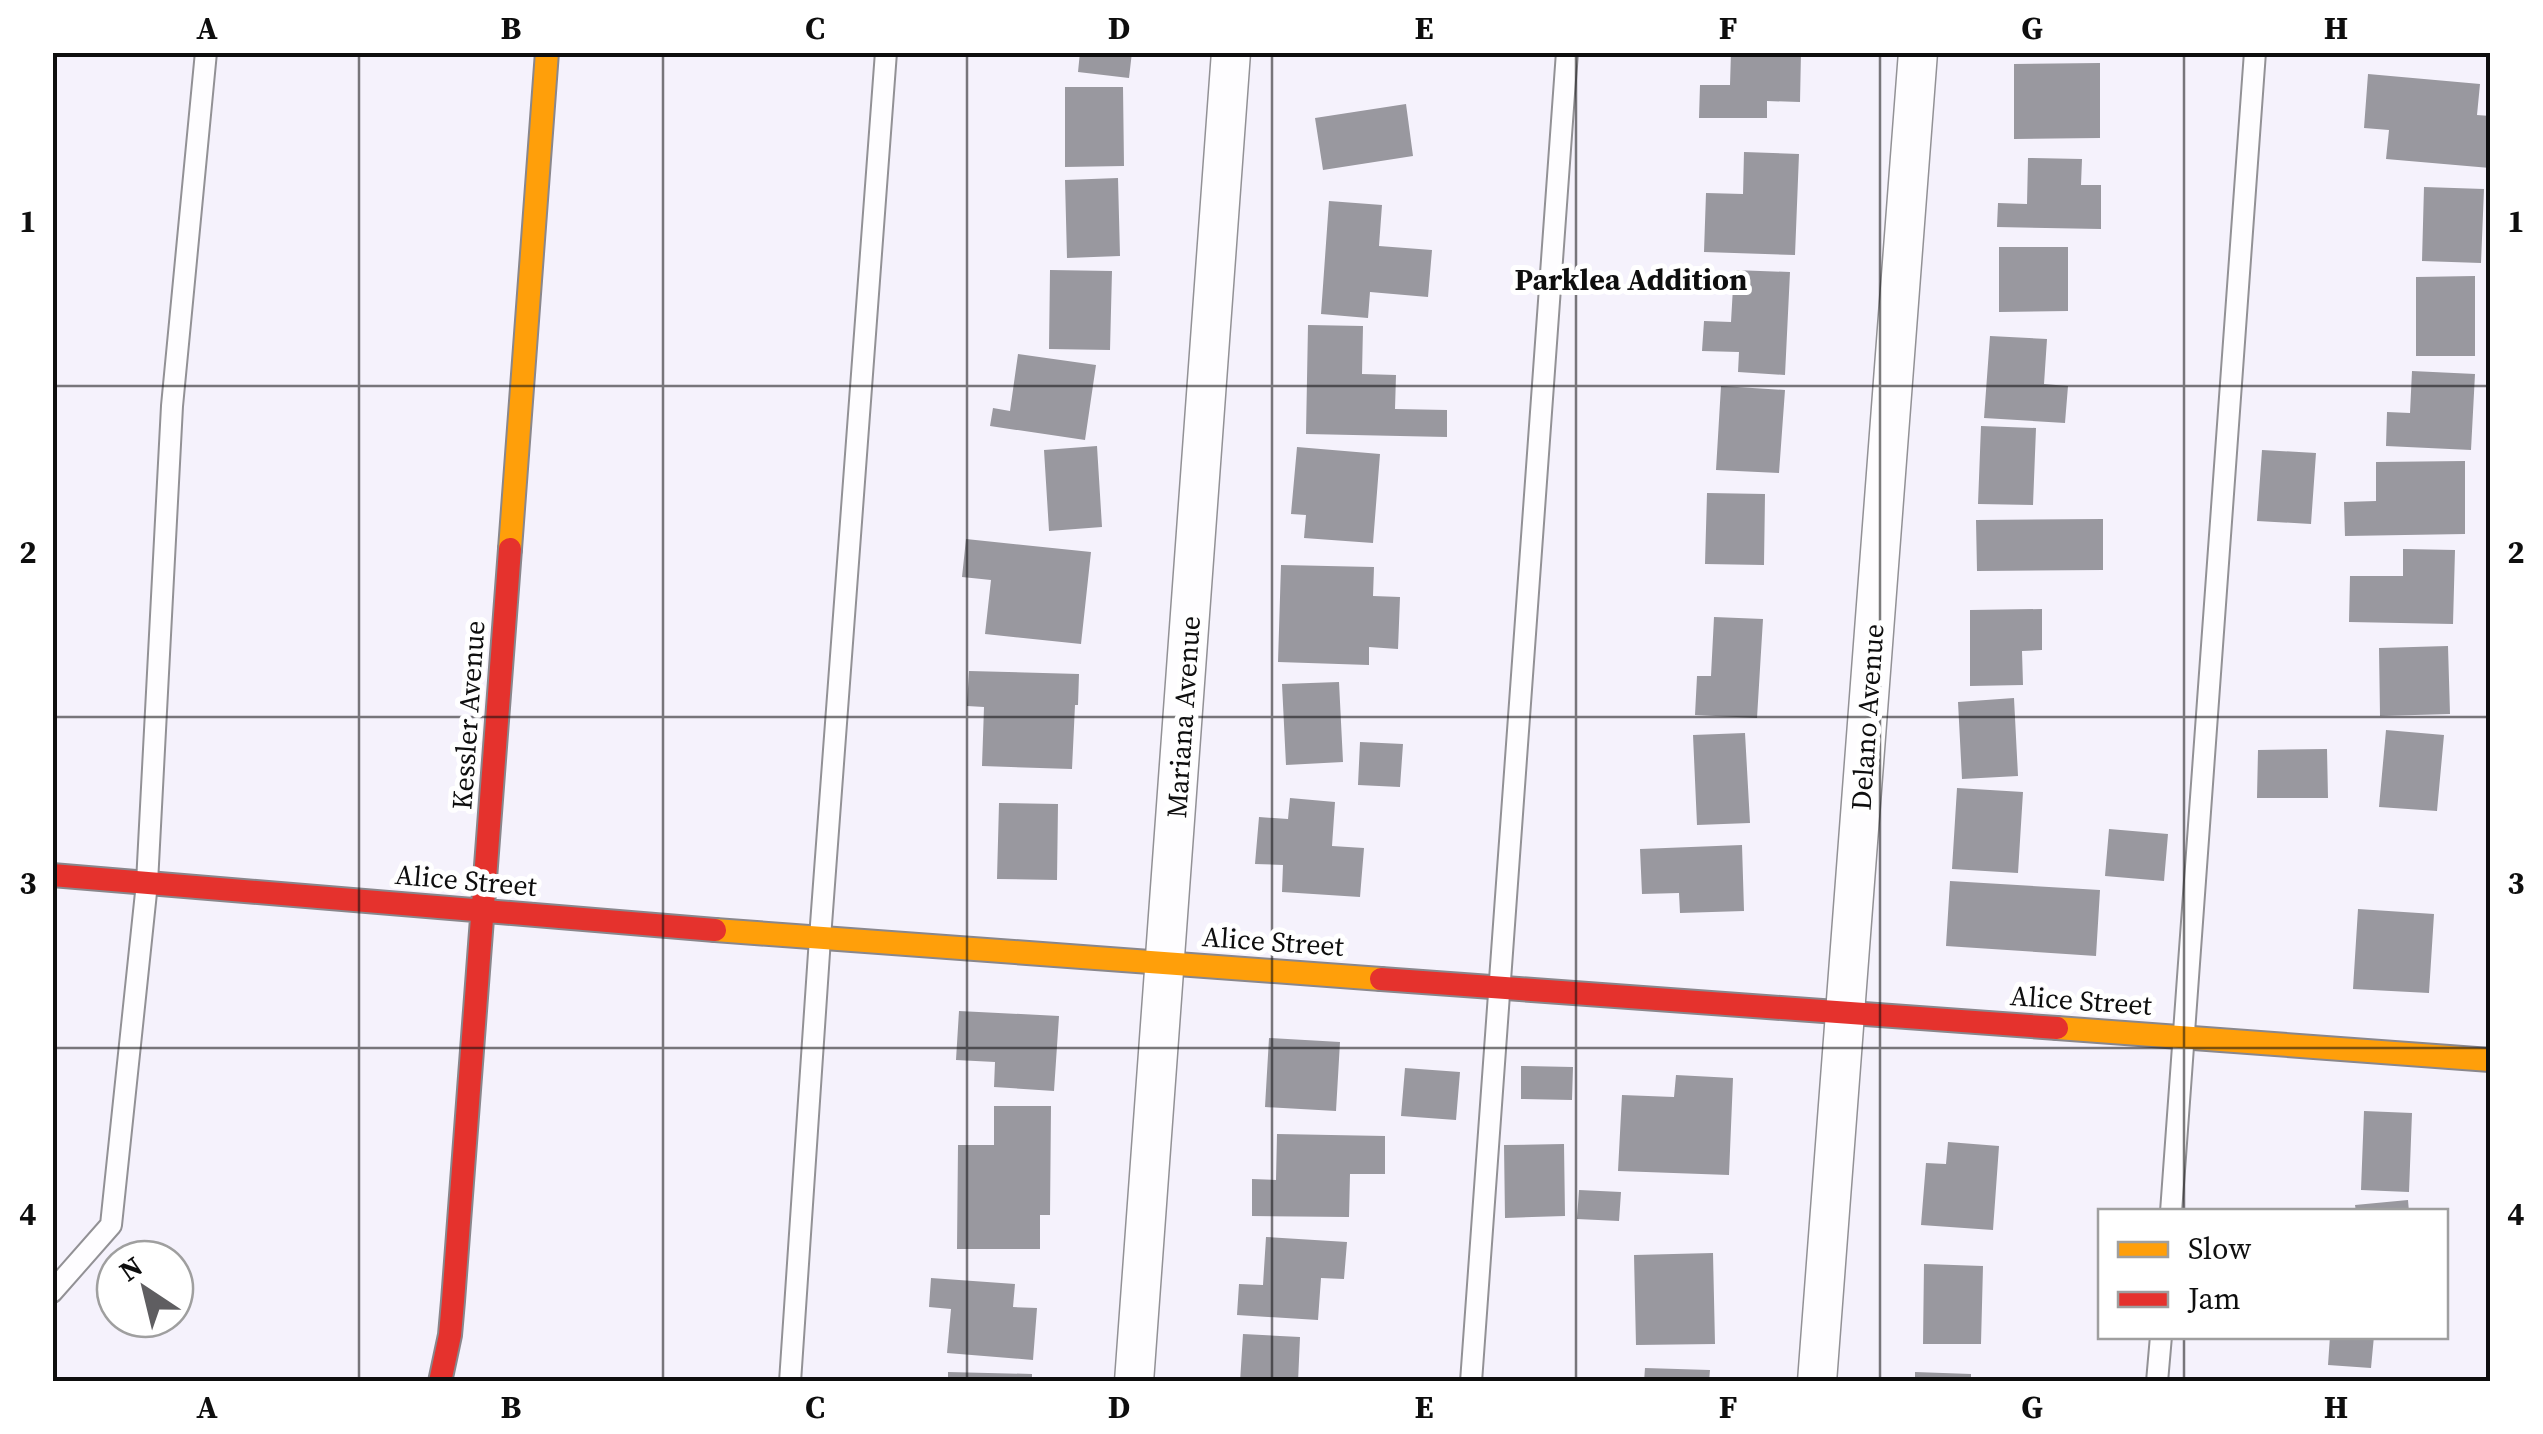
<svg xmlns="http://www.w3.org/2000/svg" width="2543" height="1434" viewBox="0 0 2543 1434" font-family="'Source Serif 4',serif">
	<rect width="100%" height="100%" fill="#f5f2fc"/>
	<path fill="#99989f" d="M1080,52h52l-3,26 -51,-6z
		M1731,52h70l-1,50 -33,-1v17h-68l1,-33h30z
		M2100,63v75l-86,1v-75z
		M2368,74l112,10 -3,31 13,1v52l-104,-9 3,-29 -25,-2z
		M1065,87h58l1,79 -59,1z
		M1406,104l7,52 -90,14 -8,-52z
		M1744,152l55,2 -4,101 -91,-3 2,-59 37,1z
		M2028,158l54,1 -1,26h20v44l-104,-2 1,-24 29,1z
		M1118,178l2,78 -53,2 -2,-78z
		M2424,187l60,2 -3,74 -59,-2z
		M1329,201l53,4 -3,41 53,4 -4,47 -58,-5 -2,26 -47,-4z
		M1999,247h69v64l-69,1z
		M1050,270l62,1 -2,79 -61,-1z
		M1734,270l56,2 -5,103 -47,-3 1,-20 -37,-1 2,-30 27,1z
		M2475,276v80h-59v-79z
		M1308,325l55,1 -1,48 34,1 -1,34 52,1v27l-141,-3z
		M1990,336l57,3 -3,45 24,2 -3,37 -81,-5z
		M1018,354l78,11 -11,75 -95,-14 3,-18 17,3z
		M2412,371l63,3 -4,76 -85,-4 1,-34 23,1z
		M1721,386l64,4 -6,83 -63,-3z
		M1981,426l55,2 -3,77 -55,-1z
		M1097,446l5,81 -53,4 -5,-81z
		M1297,447l83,7 -7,89 -69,-5 2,-23 -15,-1z
		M2262,450l54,3 -5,71 -54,-3z
		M2465,461v73l-120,2 -1,-34 32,-1v-39z
		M1707,493l58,1 -1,71 -59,-1z
		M2103,519v51l-126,1 -1,-51z
		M966,539l125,13 -10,92 -96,-10 6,-54 -29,-3z
		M2403,549l52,1 -2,74 -104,-2 1,-46h53z
		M1281,565l93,2 -1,29 27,1 -2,52 -29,-2v18l-91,-3z
		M2042,609v41l-20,1 1,34 -53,1v-76z
		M1714,617l49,2 -6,99 -62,-3 2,-39h14z
		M2448,646l2,68 -70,2 -1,-68z
		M969,671l110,3 -1,31h-3l-3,64 -90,-3 2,-59 -17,-1z
		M1339,682l4,80 -57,3 -4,-81z
		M2014,698l4,78 -56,3 -4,-77z
		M2386,730l58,5 -7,76 -58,-4z
		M1745,733l5,90 -53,2 -4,-90z
		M1360,742l43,2 -3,43 -42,-2z
		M2327,749l1,49h-71l1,-48z
		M1957,788l66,4 -5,81 -66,-4z
		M1290,798l45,4 -3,44 32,2 -4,49 -78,-5 1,-27 -28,-1 4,-47 29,2z
		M999,803l59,1 -1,76 -60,-1z
		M2109,829l59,5 -4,47 -59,-5z
		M1742,845l2,66 -64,2 -1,-20 -37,1 -2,-45z
		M1950,881l150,9 -4,66 -150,-10z
		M2358,909l76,5 -5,79 -76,-4z
		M959,1011l100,5 -5,75 -60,-4 1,-25 -39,-2z
		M1269,1038l71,4 -4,69 -71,-4z
		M1521,1066l52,1 -1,33 -51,-1z
		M1405,1068l55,4 -4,48 -55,-4z
		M1676,1075l57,3 -4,97 -111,-4 4,-76 52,2z
		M994,1106h57l-1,109h-10v34h-83l1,-104h36z
		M2364,1111l48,2 -3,79 -48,-2z
		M1277,1134l108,2v38h-35l-1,43 -97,-1v-37l24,1z
		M1948,1142l51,4 -6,84 -72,-5 5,-62 20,1z
		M1564,1144l1,72 -60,2 -1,-73z
		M1579,1190l42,2 -2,29 -42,-2z
		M2408,1200l1,12h-53l-1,-7z
		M1266,1237l81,5 -3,37 -23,-1 -3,42 -81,-5 2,-31 24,1z
		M1713,1253l2,91 -79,1 -2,-90z
		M1924,1264l59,2 -2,78h-58z
		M931,1278l84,6 -2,23 24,1 -4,52 -86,-7 4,-44 -22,-2z
		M1243,1334l57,3 -2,45h-58z
		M2330,1336h44l-3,32 -43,-3z
		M1645,1368l65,2 -1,12h-65z
		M948,1372l84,2v8h-84z
		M1915,1372l56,2v8h-56z"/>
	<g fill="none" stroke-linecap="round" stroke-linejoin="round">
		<defs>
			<path id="lane" d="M2171,1212l84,-1160
				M52,1292l59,-67 36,-342 25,-477 34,-354
				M790,1382l30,-444 66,-886
				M1471,1382l96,-1330
				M2157,1382l4,-46"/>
			<path id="street" d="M1134,1382l97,-1330
				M1817,1382l101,-1330"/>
			<path id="slow" d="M510,549l37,-497
				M715,930l666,49
				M2057,1028l433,32"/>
			<path id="jam" d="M52,875l663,55
				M1381,979l676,49
				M440,1382l10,-47 3,-34 57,-752"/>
		</defs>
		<use href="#lane" stroke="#929195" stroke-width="24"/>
		<use href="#street" stroke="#929195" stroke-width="41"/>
		<use href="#slow" stroke="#89878c" stroke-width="26"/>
		<use href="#jam" stroke="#89878c" stroke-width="26"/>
		<use href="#lane" stroke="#fefdff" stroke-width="20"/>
		<use href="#street" stroke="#fefdff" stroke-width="38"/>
		<use href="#slow" stroke="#ff9f0a" stroke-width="22"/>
		<use href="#jam" stroke="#e5322d" stroke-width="22"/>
	</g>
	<path fill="none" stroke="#0e0e0e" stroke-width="2.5" stroke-opacity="0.55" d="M359,52v1330M663,52v1330M967,52v1330M1272,52v1330M1576,52v1330M1880,52v1330M2184,52v1160M52,386h2438M52,717h2438M52,1048h2438M2184,1336v46"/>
	<g text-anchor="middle" stroke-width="10" stroke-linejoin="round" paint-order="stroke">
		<g font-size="28" fill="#0e0e0e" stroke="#fff">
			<text transform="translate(468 715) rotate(-86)" y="10">Kessler Avenue</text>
			<text transform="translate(1183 717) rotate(-86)" y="10">Mariana Avenue</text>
			<text transform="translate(1867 717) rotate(-86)" y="10">Delano Avenue</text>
			<text transform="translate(466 880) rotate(5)" y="10">Alice Street</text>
			<text transform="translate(1273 941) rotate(4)" y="10">Alice Street</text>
			<text transform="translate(2081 1000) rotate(4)" y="10">Alice Street</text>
		</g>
		<g font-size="30" font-weight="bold" fill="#0e0e0e" stroke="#fff">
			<text x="1631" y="290">Parklea Addition</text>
		</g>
	</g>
	<rect width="2543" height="1434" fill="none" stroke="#ffffff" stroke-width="110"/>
	<rect x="2098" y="1209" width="350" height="130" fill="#ffffff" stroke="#9f9f9f" stroke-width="2.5"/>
	<rect x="2118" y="1242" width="50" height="15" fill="#ff9f0a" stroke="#9f9f9f" stroke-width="2.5"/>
	<text x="2188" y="1259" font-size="30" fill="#0e0e0e">Slow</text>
	<rect x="2118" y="1292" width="50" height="15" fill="#e5322d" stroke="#9f9f9f" stroke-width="2.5"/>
	<text x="2188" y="1309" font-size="30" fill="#0e0e0e">Jam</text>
	<g transform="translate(145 1289) rotate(325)"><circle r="48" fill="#ffffff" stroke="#9f9f9f" stroke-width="2.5"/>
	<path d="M0-8L18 38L0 25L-18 38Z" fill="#5f5e61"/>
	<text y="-15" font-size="28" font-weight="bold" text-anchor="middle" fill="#0e0e0e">N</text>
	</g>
	<rect x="55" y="55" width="2433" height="1324" fill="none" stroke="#0e0e0e" stroke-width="4"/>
	<g font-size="32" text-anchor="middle" font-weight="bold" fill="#0e0e0e">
		<text x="207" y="39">A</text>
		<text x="511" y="39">B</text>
		<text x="815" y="39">C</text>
		<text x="1119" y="39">D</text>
		<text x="1424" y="39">E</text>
		<text x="1728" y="39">F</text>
		<text x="2032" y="39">G</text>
		<text x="2336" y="39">H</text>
		<text x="28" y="232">1</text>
		<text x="2516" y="232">1</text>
		<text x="28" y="563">2</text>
		<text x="2516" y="563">2</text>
		<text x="28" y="894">3</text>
		<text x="2516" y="894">3</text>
		<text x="28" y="1225">4</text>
		<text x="2516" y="1225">4</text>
		<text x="207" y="1418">A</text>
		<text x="511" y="1418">B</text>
		<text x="815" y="1418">C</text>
		<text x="1119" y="1418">D</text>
		<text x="1424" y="1418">E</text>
		<text x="1728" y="1418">F</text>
		<text x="2032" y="1418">G</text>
		<text x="2336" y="1418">H</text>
	</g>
</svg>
